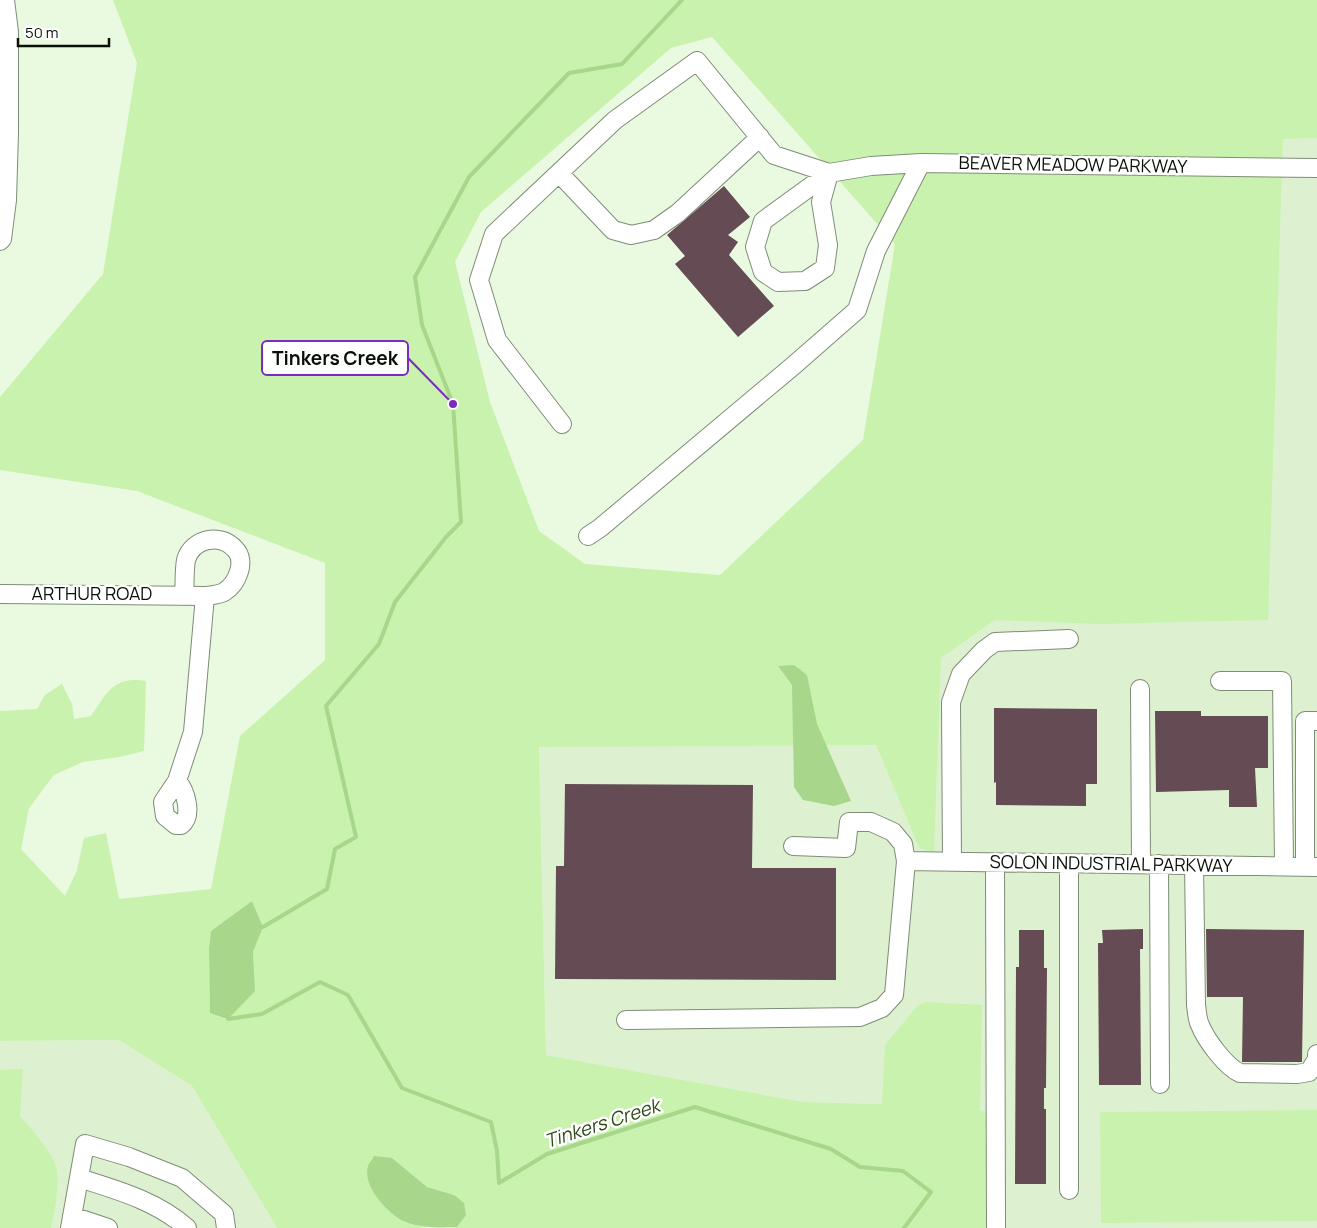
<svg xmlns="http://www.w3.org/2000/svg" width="1317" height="1228" viewBox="0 0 1317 1228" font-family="Manrope,sans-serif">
	<rect width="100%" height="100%" fill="#eafae0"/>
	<path fill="#ddf1d1" d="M1317,138v1090h-321l-113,-124 -80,-2 -257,-47 -7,-309 337,-1 43,103 14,5 8,-195 54,-38h272l16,-481z
		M119,1040l73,46 85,142h-277v-187z"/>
	<path fill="#c8f2ae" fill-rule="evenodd" d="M113,0h1204v138l-34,1 -15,481 -169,4 -104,-4 -54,38 -7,195 -15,-5 -43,-103 -337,2 7,308 257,47 79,2 3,-59 32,-39 8,-4 57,3 -2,106 15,1 1,116h-548l9,-1 -3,-32 -27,-8 -35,-29 12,64 23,6h-150l-85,-142 -73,-46 -119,1v-330l37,-2 8,-14 17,-11 10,20 2,15 17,-3c17,-24 22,-40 55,-35l-2,70 -25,6 -36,5 -29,13 -25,33 -8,41 44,47 12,-26 7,-32 22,-5 13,66 92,-10 29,-153 85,-76v-97l-188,-72 -137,-21v-73l103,-123 34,-211zM712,37l183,207 -32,196 -143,135 -135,-11 -46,-33 -49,-129 -35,-140 26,-50 190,-164zM252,901l11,26 -10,25 2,39 -45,22 -1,-65 2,-17z
		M23,1069l-3,47c12,14 27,30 35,47 6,17 0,48 -4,65h-51v-158z
		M1317,1110v111l-216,2 -1,-111z"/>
	<path fill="#a8d68a" d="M794,665l13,10 10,49 34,77 -17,5 -31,-6 -9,-13 -2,-102 -14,-19z
		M252,901l11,26 -10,25 2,39 -27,28 -18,-6 -1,-65 2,-17z
		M374,1156l18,2 35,29 27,8 10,8 2,12 -9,12c-17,1 -38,1 -54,-6 -16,-9 -41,-35 -35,-55 1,-3 5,-7 6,-10z"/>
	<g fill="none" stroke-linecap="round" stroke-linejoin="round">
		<path stroke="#a8d68a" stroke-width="4" d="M263,927l64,-38 8,-40 21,-12 -30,-131 53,-62 16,-42 51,-65 15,-15 -8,-118 -31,-79 -7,-48 54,-100 100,-104 53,-9 60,-64
			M228,1019l34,-5 58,-32 28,13 54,93 89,34 6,29 2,32 48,-29 148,-47 136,42 29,18 43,4 28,21 -27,36"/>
	</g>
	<path fill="#654b53" d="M724,186l26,31 -22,18 10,7 -9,13 45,51 -36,31 -63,-73 10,-8 -18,-21z
		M994,708l103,1v75h-11v22l-90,-1v-23l-2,1z
		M1155,711h46v5h67v52h-13l2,39h-28v-17l-73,2z
		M565,784l188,1 -1,83h84v112l-281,-1 1,-113h8z
		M1143,929v20h-3l1,136h-42l-1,-142h5l-1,-13z
		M1206,929l98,1 -2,132h-60l1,-65h-36z
		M1019,930h25v38h3l-1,120h-2v21h2v75h-31l1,-217h3z"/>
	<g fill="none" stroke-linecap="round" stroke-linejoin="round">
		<defs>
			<path id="minor" d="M559,173l54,57 18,5 23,-5 24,-17 82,-76
				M829,173l-8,29 7,43 -3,23 -20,13 -27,1 -15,-10 -8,-25 8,-26 66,-48 42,-7 50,-3 396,5
				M0,241l2,-2 5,-39 2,-67v-101l-4,-32
				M562,424l-65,-84 -18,-60 15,-46 121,-114 82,-59 77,94 55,18
				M588,536l12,-8 193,-162 64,-56 19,-59 45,-88
				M0,594l205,2c6,-1 14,-1 19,-4 13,-8 23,-31 11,-43 -15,-17 -43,-10 -49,11 -2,11 -1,24 -2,35
				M1220,681h62l2,185
				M1140,689l1,175
				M177,781c9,10 16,35 4,44h-5l-11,-9 -2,-14 14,-21 16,-49 12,-136
				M906,861l411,6
				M952,862l-1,-160 10,-28 23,-24 11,-8 74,-3
				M995,862l1,366
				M1159,864l1,220
				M1194,865l2,140c1,6 1,14 4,20 6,15 26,42 40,48l57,1 12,-2 8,-13v-5
				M1305,867v-146h12
				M626,1020l234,-3 22,-9 12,-13 12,-134 -3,-17 -10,-12 -22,-10h-22l-3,26 -53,-2
				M79,1178c38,12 78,23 108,50
				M1069,1190v-327
				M72,1216l36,12
				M70,1228l15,-84 44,13 53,21 42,36 2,14"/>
		</defs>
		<use href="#minor" stroke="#7e8d76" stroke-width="20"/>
		<use href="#minor" stroke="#fff" stroke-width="18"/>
	</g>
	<g text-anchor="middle" stroke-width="5" stroke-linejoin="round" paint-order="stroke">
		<g font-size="18" fill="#0a1007" stroke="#fff">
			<text transform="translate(1073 165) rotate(1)" y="6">BEAVER MEADOW PARKWAY</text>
			<text x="92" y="600">ARTHUR ROAD</text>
			<text transform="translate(1111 864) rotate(1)" y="6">SOLON INDUSTRIAL PARKWAY</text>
		</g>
		<g font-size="19" font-style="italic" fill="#2d4a17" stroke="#fff">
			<text transform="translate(602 1123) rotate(-18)" y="7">Tinkers Creek</text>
		</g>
	</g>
	<path fill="none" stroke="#7b2cbf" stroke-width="2" d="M453 404L408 358"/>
	<circle fill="#7b2cbf" stroke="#fff" stroke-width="2" cx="453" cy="404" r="5"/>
	<rect fill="#fff" stroke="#7b2cbf" stroke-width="2" x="262" y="341" width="146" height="34" rx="5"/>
	<g font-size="19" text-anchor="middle" font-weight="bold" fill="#0a1007">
		<text x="335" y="365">Tinkers Creek</text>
	</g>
	<path d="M18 38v8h91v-8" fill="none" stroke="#0a1007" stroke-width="2.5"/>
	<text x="25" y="38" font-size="15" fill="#0a1007" stroke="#ffffff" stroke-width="4" paint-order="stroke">50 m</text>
</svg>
